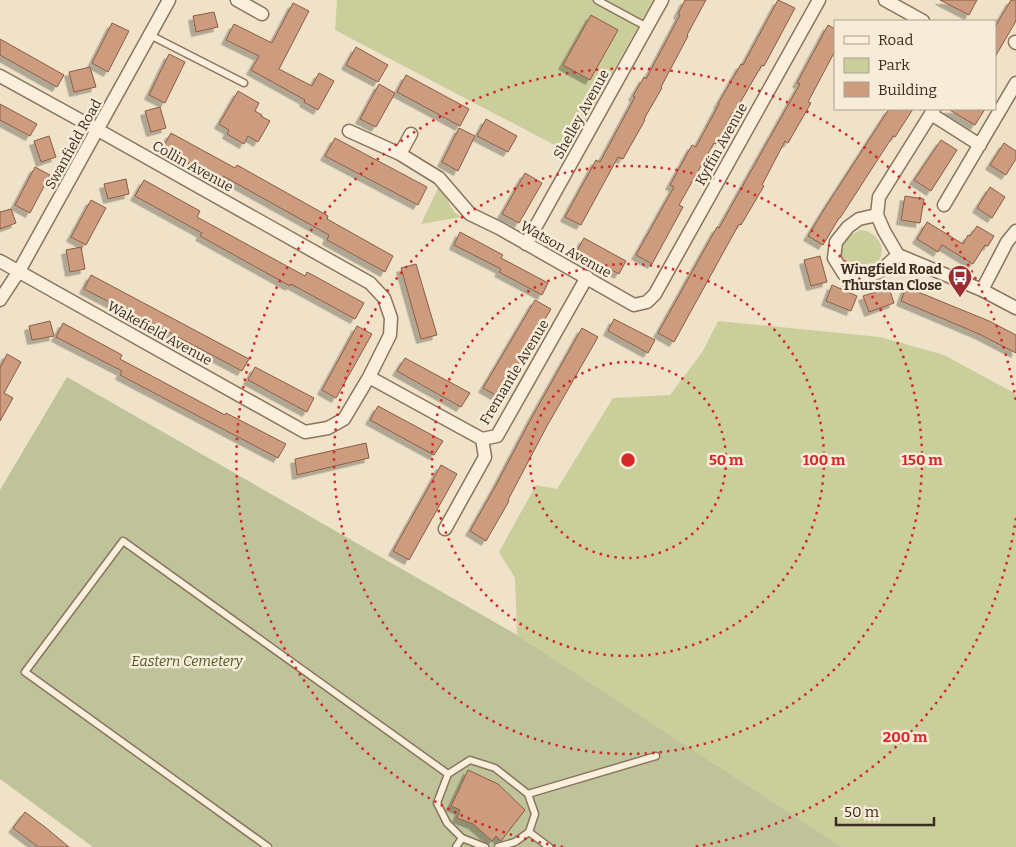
<svg xmlns="http://www.w3.org/2000/svg" width="1016" height="847" viewBox="0 0 1016 847" font-family="Bitter,serif">
	<defs>
		<filter id="shadow"><feDropShadow dx="-4.5" dy="4.5" stdDeviation="0" flood-color="#0004"/></filter>
	</defs>
	<rect width="100%" height="100%" fill="#efe2c8"/>
	<path fill="#cace9b" d="M337,0h316l-85,152 -233,-122z
		M439,186l16,27 7,4 -41,7z
		M861,230c19,2 29,24 12,37 -3,3 -6,4 -10,5 -5,1 -11,-1 -16,-1l-9,-17c4,-11 12,-21 23,-24z
		M718,321l162,16 64,18 72,39v453h-174l-325,-212 -2,-57 -16,-26 37,-67 21,4 56,-91 57,-3 33,-44z"/>
	<path fill="#bfc39a" d="M67,377l450,258 325,212h-749l-93,-68v-289z"/>
	<path fill="#cd9c7e" stroke="#8b5c42" filter="url(#shadow)" d="M685,0h21l-19,35 1,1 -27,51 1,1 -18,31 1,1 -22,39 -5,-2 -37,68 -16,-8 31,-57 4,2 35,-65 -2,-1 11,-19 2,2 34,-64 -2,-1z
		M778,0l17,8 -31,58 -2,-1 -28,48 -1,-1 -17,32 -2,-1 -35,62 4,2 -31,57 -16,-9 38,-68 -4,-2 22,-40 4,2 23,-43h-1l23,-40 2,1z
		M940,0h37l-8,15z
		M1011,0h5v21l-21,36v-30z
		M293,3l16,8 -30,58 33,17 7,-13 15,8 -16,29 -14,-8 1,-2 -54,-30 8,-14 -33,-16 8,-16 38,19z
		M214,12l4,15 -22,5 -3,-16z
		M591,15l27,15 -28,50 -27,-15z
		M112,23l17,8 -21,41 -16,-9z
		M828,25l7,4v22l-27,51 3,1 -23,40 -3,-2 -23,44 2,1 -23,39 -2,-1 -65,118 -16,-9 59,-106 2,1 81,-144 -3,-1z
		M0,39l64,36 -7,12 -57,-32z
		M356,47l32,18 -10,17 -32,-17z
		M169,54l16,8 -20,41 -16,-8z
		M90,67l6,20 -22,5 -5,-20z
		M406,75l63,34 -9,17 -63,-34z
		M379,84l16,9 -19,34 -16,-8z
		M238,91l21,12 -4,8 7,4 -1,1 9,5 -12,21 -10,-6 -4,8 -17,-10 2,-4 -10,-6z
		M0,104l37,20 -7,12 -30,-16z
		M160,107l6,21 -15,4 -6,-21z
		M889,109h24l-18,28 -2,-1 -53,82h-1l-16,27 -15,-9 17,-28z
		M948,109h37l-10,16z
		M486,119l31,17 -9,16 -31,-16z
		M459,128l16,8 -17,35 -16,-9z
		M171,133l64,35 2,-3 91,51 -1,3 66,37 -8,16 -58,-32 2,-5 -106,-59 -3,5 -58,-32z
		M49,136l7,21 -15,5 -7,-21z
		M335,138l92,49 -9,18 -93,-49z
		M941,140l16,10 -26,41 -17,-11z
		M1004,143l12,8v8l-10,16 -16,-10z
		M35,167l15,8 -20,38 -15,-8z
		M525,173l17,10 -23,40 -17,-9z
		M126,179l3,15 -21,5 -4,-15z
		M144,180l56,31 -3,6 108,59 2,-4 57,31 -9,16 -64,-35 -1,2 -90,-50 2,-3 -67,-37z
		M990,187l15,10 -13,21 -15,-10z
		M905,196l19,3 -4,24 -19,-3z
		M91,200l15,8 -20,37 -15,-8z
		M11,209l5,14 -16,6v-17z
		M927,222l36,22 5,-9 2,1 7,-10 17,10 -6,10 -3,-1 -12,19 -31,-19 -4,7 -21,-13z
		M460,232l43,23 -2,3 47,25 -6,12 -43,-23 2,-3 -47,-24z
		M584,238l42,23 -7,13 -42,-23z
		M81,247l4,22 -15,3 -4,-22z
		M820,256l7,26 -16,4 -7,-26z
		M416,264l21,71 -16,4 -20,-71z
		M91,275l158,84 -7,12 -98,-52v1l-60,-31z
		M832,285l25,11 -6,15 -25,-10z
		M906,287l83,34 27,14v18l-37,-19 -78,-33z
		M889,288l5,15 -25,9 -6,-16z
		M535,300l16,9 -52,88 -16,-9z
		M614,319l41,21 -7,13 -40,-22z
		M50,321l4,15 -22,4 -3,-14z
		M63,323l59,32 -2,4 105,56 1,-2 60,31 -8,14 -158,-83 2,-4 -66,-34z
		M357,326l15,8 -36,64 -14,-8z
		M582,328l16,9 -51,89 -39,74 1,1 -23,40 -16,-10 25,-44 37,-70z
		M7,354l14,8 -17,31 9,5 -13,23v-53z
		M405,358l65,35 -9,14 -64,-36z
		M255,367l59,31 -7,14 -59,-32z
		M378,406l65,35 -9,14 -64,-35z
		M366,443l3,15 -72,17 -2,-16z
		M441,465l16,9 -48,86 -16,-9z
		M468,770l30,14 27,26 -24,31 -5,-5 -4,5 -19,-17 -16,-6 3,-8 -9,-4z
		M25,812l20,15 24,20h-31l-25,-19z"/>
	<g fill="none" stroke-linecap="round" stroke-linejoin="round">
		<defs>
			<path id="lane" d="M597,0l50,27
				M150,35l94,48
				M528,794l128,-38
				M529,832l20,15
				M268,847l-243,-175 98,-131 325,233
				M456,847l6,-9
				M485,847l-23,-9 -15,-15 -10,-20 11,-29 22,-14 25,8 33,26 7,20 -6,18 -14,10 -17,5"/>
			<path id="street" d="M237,0l25,14
				M885,0l38,21
				M1015,42l1,1
				M0,76l98,54 272,153 14,15 7,20 -1,17 -21,42 -25,42 -16,9 -23,4 -305,-171
				M934,109l-55,88 -2,18 7,16 14,24 84,35 34,18
				M931,114l49,31
				M349,131l51,23 39,24 31,36 29,14 135,77 13,-3 8,-8 164,-294
				M400,154l11,-20
				M944,205l72,-122
				M877,215l-18,4 -11,8 -12,15 -2,16 10,16 18,4 17,-6 19,-17
				M526,244l136,-244
				M982,290l25,-48 9,-11
				M0,300l19,-29 150,-271
				M369,377l113,62
				M445,529l40,-72 -3,-18 15,-3 90,-159"/>
		</defs>
		<use href="#lane" stroke="#8b745c" stroke-width="9"/>
		<use href="#street" stroke="#8b745c" stroke-width="15"/>
		<use href="#lane" stroke="#f9efdc" stroke-width="6"/>
		<use href="#street" stroke="#f9efdc" stroke-width="12"/>
	</g>
	<g fill="none" stroke="#d62828" stroke-width="2.5" stroke-dasharray="2.5 5">
		<circle cx="628" cy="460" r="98"/>
		<circle cx="628" cy="460" r="196"/>
		<circle cx="628" cy="460" r="294"/>
		<path d="M1016 518A392 392 0 0 1 693 847M563 847A392 392 0 1 1 1016 402"/>
	</g>
	<defs>
		<symbol id="bus-pin" viewBox="-11 -11 22 30"><path d="M0 17L-7.5 6A9.5 9.5 0 1 1 7.5 6Z" fill="#9b2c31" stroke="#f6ecd8"/><path d="M-5-6H5V4H4V6H2V4H-2V6H-4V4H-5ZM-3.5-4V0h7V-4ZM-3.5 1.2v1.5H-2V1.2ZM2 1.2v1.5H3.5V1.2Z" fill="#fff"/></symbol>
	</defs>
	<g fill-rule="evenodd">
		<use href="#bus-pin" x="946" y="263" width="28" height="38"/>
	</g>
	<g text-anchor="middle" stroke-width="5" stroke-linejoin="round" paint-order="stroke">
		<g font-size="14" fill="#3c2c20" stroke="#f6ecd8">
			<text transform="translate(581 114) rotate(-61)" y="5">Shelley Avenue</text>
			<text transform="translate(73 144) rotate(-61)" y="5">Swanfield Road</text>
			<text transform="translate(721 144) rotate(-61)" y="5">Kyffin Avenue</text>
			<text transform="translate(193 166) rotate(29)" y="5">Collin Avenue</text>
			<text transform="translate(566 249) rotate(29)" y="5">Watson Avenue</text>
			<text transform="translate(160 333) rotate(29)" y="5">Wakefield Avenue</text>
			<text transform="translate(514 372) rotate(-59)" y="5">Fremantle Avenue</text>
		</g>
		<g font-size="14" font-weight="bold" fill="#3c2c20" stroke="#f6ecd8" text-anchor="end">
			<text x="942" y="274">Wingfield Road<tspan x="942" dy="16">Thurstan Close</tspan></text>
		</g>
		<g font-size="14" font-style="italic" fill="#4e5827" stroke="#f6ecd8">
			<text x="187" y="666">Eastern Cemetery</text>
		</g>
	</g>
	<circle cx="628" cy="460" r="8" fill="#d62828" stroke="#f6ecd8" stroke-width="2.5"/>
	<g font-size="15" text-anchor="middle" font-weight="bold" fill="#d62828" stroke="#f6ecd8" stroke-width="5" stroke-linejoin="round" paint-order="stroke">
		<text x="726" y="465">50 m</text>
		<text x="824" y="465">100 m</text>
		<text x="922" y="465">150 m</text>
		<text x="905" y="742">200 m</text>
	</g>
	<rect x="834" y="20" width="162" height="90" fill="#f6ecd8" stroke="#ac9f8e"/>
	<rect x="844" y="36" width="25" height="8" fill="#f9efdc" stroke="#ac9f8e"/>
	<text x="878" y="45" font-size="15" fill="#3c2c20">Road</text>
	<rect x="844" y="58" width="25" height="15" fill="#cace9b" stroke="#ac9f8e"/>
	<text x="878" y="70" font-size="15" fill="#3c2c20">Park</text>
	<rect x="844" y="82" width="25" height="15" fill="#cd9c7e" stroke="#ac9f8e"/>
	<text x="878" y="95" font-size="15" fill="#3c2c20">Building</text>
	<path d="M836 817v8h98v-8" fill="none" stroke="#3c2c20" stroke-width="2.5"/>
	<text x="844" y="817" font-size="15" fill="#3c2c20" stroke="#f6ecd8" stroke-width="4" paint-order="stroke">50 m</text>
</svg>
